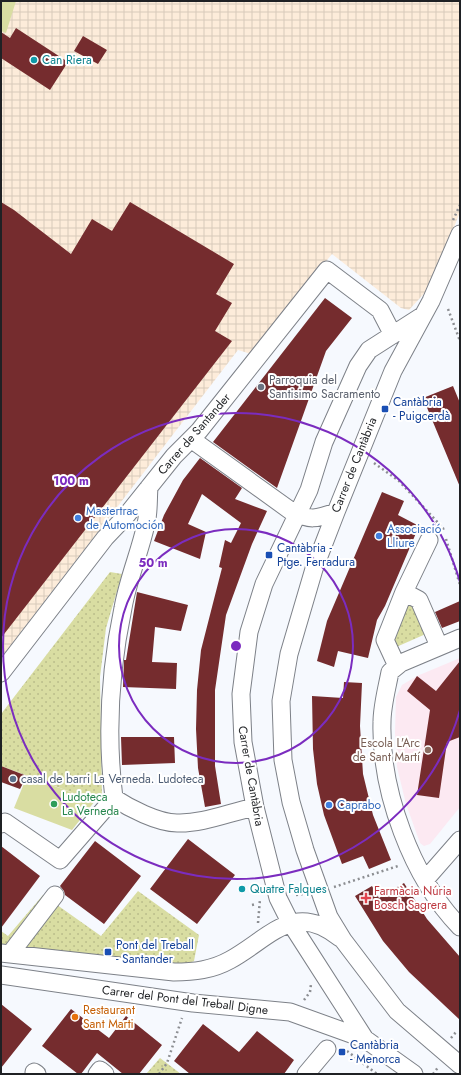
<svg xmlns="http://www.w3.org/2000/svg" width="461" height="1075" viewBox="0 0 461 1075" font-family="Jost,sans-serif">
	<defs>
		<pattern id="industrial-grid" width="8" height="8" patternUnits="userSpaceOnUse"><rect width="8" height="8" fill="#fdecda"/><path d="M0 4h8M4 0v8" fill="none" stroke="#d8cabb"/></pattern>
		<pattern id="grass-dots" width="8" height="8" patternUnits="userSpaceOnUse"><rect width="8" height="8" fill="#d9dda2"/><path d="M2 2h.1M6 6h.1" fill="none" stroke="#babd8b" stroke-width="1.8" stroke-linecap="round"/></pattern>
	</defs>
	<rect width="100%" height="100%" fill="#f6f9fe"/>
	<path fill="url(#industrial-grid)" d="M1,1h459v211l-29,74 -22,24 -8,-2 -69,-54 -81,100 -13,-4 -237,308z"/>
	<path fill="#fce9f2" d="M460,658v149l-30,37 -6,2 -4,-3 -14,-39 -9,-37 -2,-34 1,-36 6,-12 15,-9z"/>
	<path fill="url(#grass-dots)" d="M110,572l12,2 -16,54 -6,49 2,120 -7,4 -94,-35v-52z
		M414,599l14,34 -34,15 -2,-11 13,-35z
		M138,891l61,44 -5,26 -11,5 -182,-20v-15l7,5 35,-41 58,41z
		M160,1058l21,16h-35z"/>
	<path fill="#d9dda2" d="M1,1h15l-10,32 -5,-2z
		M27,776l68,25 -23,29 -58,-22z"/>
	<path fill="#752c2e" d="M16,28l52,34 -18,28 -49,-32v-26l9,6z
		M83,36l24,14 -9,14 -24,-13z
		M1,202l13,8 57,44 21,-35 20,12 18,-29 104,62 -18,30 16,9 -17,28 17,10 -231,297z
		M325,298l27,20 -26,33 -49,137 -64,-46z
		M453,386l7,17v84l-37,-89z
		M200,458l42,30 -7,11 32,12 -15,33 -26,71 -11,75v76l6,38 -16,3 -7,-39 -2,-39 1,-39 4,-40 21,-82 -3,-1 6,-27 6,3 10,-20 -39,-29 -14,30 18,8 -6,27 -46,-18 10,-26 19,-35z
		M382,492l22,9 -6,14 21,11 -34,80 -8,14 -9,38 -30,-7 -4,16 -17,-6 10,-40z
		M137,592l51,13 -7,26 -26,-4 -3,35 25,1 -1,26 -53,-2 1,-27h2z
		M460,601v20l-18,7 -7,-16z
		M460,661v76l-13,5 -8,56 -22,-3 13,-85 -23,-19 10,-15 19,15z
		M344,682l18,1 -2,43 3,48 10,41 18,45 -22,9 -6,-13 -21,8 -18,-49 -7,-31 -4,-35 -1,-53 31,2z
		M121,737h53l1,26 -53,2z
		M1,766l26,10 -7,13 -19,-7z
		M188,839l47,36 -38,49 -47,-35z
		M95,841l46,35 -37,48 -39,-29 -1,-4 -4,-5z
		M1,846l39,30 -39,52z
		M404,883l23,36 33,38v63l-51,-48 -26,-31 -28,-45 17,-10 7,12z
		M1,1004l31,25 -31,39z
		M71,1009l38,29 17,-22 36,29 -23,29h-16l-26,-21 -16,21h-3l-36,-28z
		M203,1024l36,28 18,-21 37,29 -10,14h-94l-16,-13z"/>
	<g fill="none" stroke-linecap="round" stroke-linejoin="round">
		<defs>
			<path id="minor" d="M460,234l-29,67 -38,70 -57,141 -22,57 -25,85 -8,47 2,59 8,42 14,48 24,67 14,23 54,71 63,54
				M191,439l100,72c19,10 25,8 45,1
				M149,487c-1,12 0,25 -3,37 -6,28 -18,55 -23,84 -13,62 -17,127 -9,190 15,10 44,25 63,25 26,1 53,-11 78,-16
				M404,592l15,8 20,46
				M460,638l-59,25 -11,9c-3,16 -8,34 -8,50 -2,69 30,156 78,205
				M397,666l-12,-26 19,-48 25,-52
				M1,673l104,-135 21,-22 48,-60 25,-25 128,-161 53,40 13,25
				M1,824l4,-2 55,38 54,-62
				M425,880l35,-40
				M1,953l173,19c20,0 38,-2 56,-12 40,-22 64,-60 110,-22
				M10,954l45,-59
				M1,975l192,28 97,9 75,27
				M34,1072l3,2
				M97,1074l3,-4 5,4
				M306,1074l21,-25
				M414,1074l-49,-35 -75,-117 -12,-24 -23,-91 -12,-65 -2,-48 8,-62 15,-48 45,-94 15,-48 34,-76 11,-16 53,-34"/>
		</defs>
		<use href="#minor" stroke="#7d8188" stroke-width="19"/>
		<path stroke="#8c8e92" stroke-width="2.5" stroke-dasharray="2 3" stroke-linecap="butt" d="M453,220l7,-15
			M448,309l12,32
			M374,463l25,18 44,47 1,4
			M446,539l14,46
			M334,887l64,-21
			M296,895l8,-1
			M252,905l4,-1
			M258,923l2,-24
			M304,1000l6,-8 1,-8
			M451,1038l5,-6
			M347,1051l30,23
			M159,1074l8,-11 15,-45
			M433,1074l6,-8"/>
		<use href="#minor" stroke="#fff" stroke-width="17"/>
	</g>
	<g fill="none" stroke="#7b2cbf" stroke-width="2">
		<circle cx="236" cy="646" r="117"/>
		<path d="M460 710A233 233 0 1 1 460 582"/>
	</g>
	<g fill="#0f9aa8" stroke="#fff" stroke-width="1.5">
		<circle cx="34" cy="60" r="4"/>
		<circle cx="242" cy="889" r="4"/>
	</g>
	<circle fill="#6b7280" stroke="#fff" stroke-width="1.5" cx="261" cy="387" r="4"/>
	<g fill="#1a4fb4" stroke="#fff" stroke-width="1.5">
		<rect x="381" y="405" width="8" height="8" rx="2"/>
		<rect x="265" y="551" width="8" height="8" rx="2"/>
		<rect x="104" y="948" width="8" height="8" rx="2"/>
		<rect x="338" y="1048" width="8" height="8" rx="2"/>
	</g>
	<g fill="#3f7fe0" stroke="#fff" stroke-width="1.5">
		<circle cx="78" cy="518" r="4"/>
		<circle cx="379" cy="536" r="4"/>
		<circle cx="329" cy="805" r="4"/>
	</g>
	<circle fill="#8d6e63" stroke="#fff" stroke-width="1.5" cx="428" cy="750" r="4"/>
	<circle fill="#5c6f8a" stroke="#fff" stroke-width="1.5" cx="13" cy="779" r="4"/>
	<circle fill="#2e9e5b" stroke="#fff" stroke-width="1.5" cx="54" cy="804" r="4"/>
	<path fill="#e0444e" stroke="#fff" stroke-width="1.5" d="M364 892h4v4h4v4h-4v4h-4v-4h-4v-4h4z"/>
	<circle fill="#e8710a" stroke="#fff" stroke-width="1.5" cx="75" cy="1017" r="4"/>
	<g text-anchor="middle" stroke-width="4" stroke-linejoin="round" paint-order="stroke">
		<g font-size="12" fill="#0d838f" stroke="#fff" text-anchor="start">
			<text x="42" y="64">Can Riera</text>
			<text x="250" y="893">Quatre Falques</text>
		</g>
		<g font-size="12" fill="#5b616d" stroke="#fff" text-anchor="start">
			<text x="269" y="384">Parroquia del<tspan x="269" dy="14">Santisimo Sacramento</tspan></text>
		</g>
		<g font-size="12" fill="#164399" stroke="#fff" text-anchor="start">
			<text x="393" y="406">Cantàbria<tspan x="393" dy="14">- Puigcerdà</tspan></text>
			<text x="277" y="552">Cantàbria -<tspan x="277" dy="14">Ptge. Ferradura</tspan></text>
			<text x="116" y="949">Pont del Treball<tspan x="116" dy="14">- Santander</tspan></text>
			<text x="350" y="1049">Cantàbria<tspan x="350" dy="14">- Menorca</tspan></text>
		</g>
		<g font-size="12" fill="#1f2124" stroke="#fff">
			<text transform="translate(194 434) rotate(-49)" y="4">Carrer de Santander</text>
			<text transform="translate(354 465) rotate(-68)" y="4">Carrer de Cantàbria</text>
			<text transform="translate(251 776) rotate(80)" y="4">Carrer de Cantàbria</text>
			<text transform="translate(185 1000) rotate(7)" y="4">Carrer del Pont del Treball Digne</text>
		</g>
		<g font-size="12" fill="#366cbe" stroke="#fff" text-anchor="start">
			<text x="86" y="515">Mastertrac<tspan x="86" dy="14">de Automoción</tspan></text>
			<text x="387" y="533">Associació<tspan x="387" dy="14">Lliure</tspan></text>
			<text x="337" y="809">Caprabo</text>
		</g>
		<g font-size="12" fill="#785e54" stroke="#fff" text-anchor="end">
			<text x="420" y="747">Escola L'Arc<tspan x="420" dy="14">de Sant Martí</tspan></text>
		</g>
		<g font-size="12" fill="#4e5e75" stroke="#fff" text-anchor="start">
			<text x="21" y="783">casal de barri La Verneda. Ludoteca</text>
		</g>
		<g font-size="12" fill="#27864d" stroke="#fff" text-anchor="start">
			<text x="62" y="801">Ludoteca<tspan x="62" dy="14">La Verneda</tspan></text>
		</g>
		<g font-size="12" fill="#be3a42" stroke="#fff" text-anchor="start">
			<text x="374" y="895">Farmàcia Núria<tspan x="374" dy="14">Bosch Sagrera</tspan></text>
		</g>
		<g font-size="12" fill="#c56008" stroke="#fff" text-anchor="start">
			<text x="83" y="1014">Restaurant<tspan x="83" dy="14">Sant Marti</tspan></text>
		</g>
	</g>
	<circle cx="236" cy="646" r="6" fill="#7b2cbf" stroke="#fff" stroke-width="2"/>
	<g font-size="12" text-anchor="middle" font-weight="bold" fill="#7b2cbf" stroke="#fff" stroke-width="4" stroke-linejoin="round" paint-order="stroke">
		<text x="71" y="485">100 m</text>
		<text x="153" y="567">50 m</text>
	</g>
	<rect width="461" height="1075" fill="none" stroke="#1f2124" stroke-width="4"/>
</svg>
